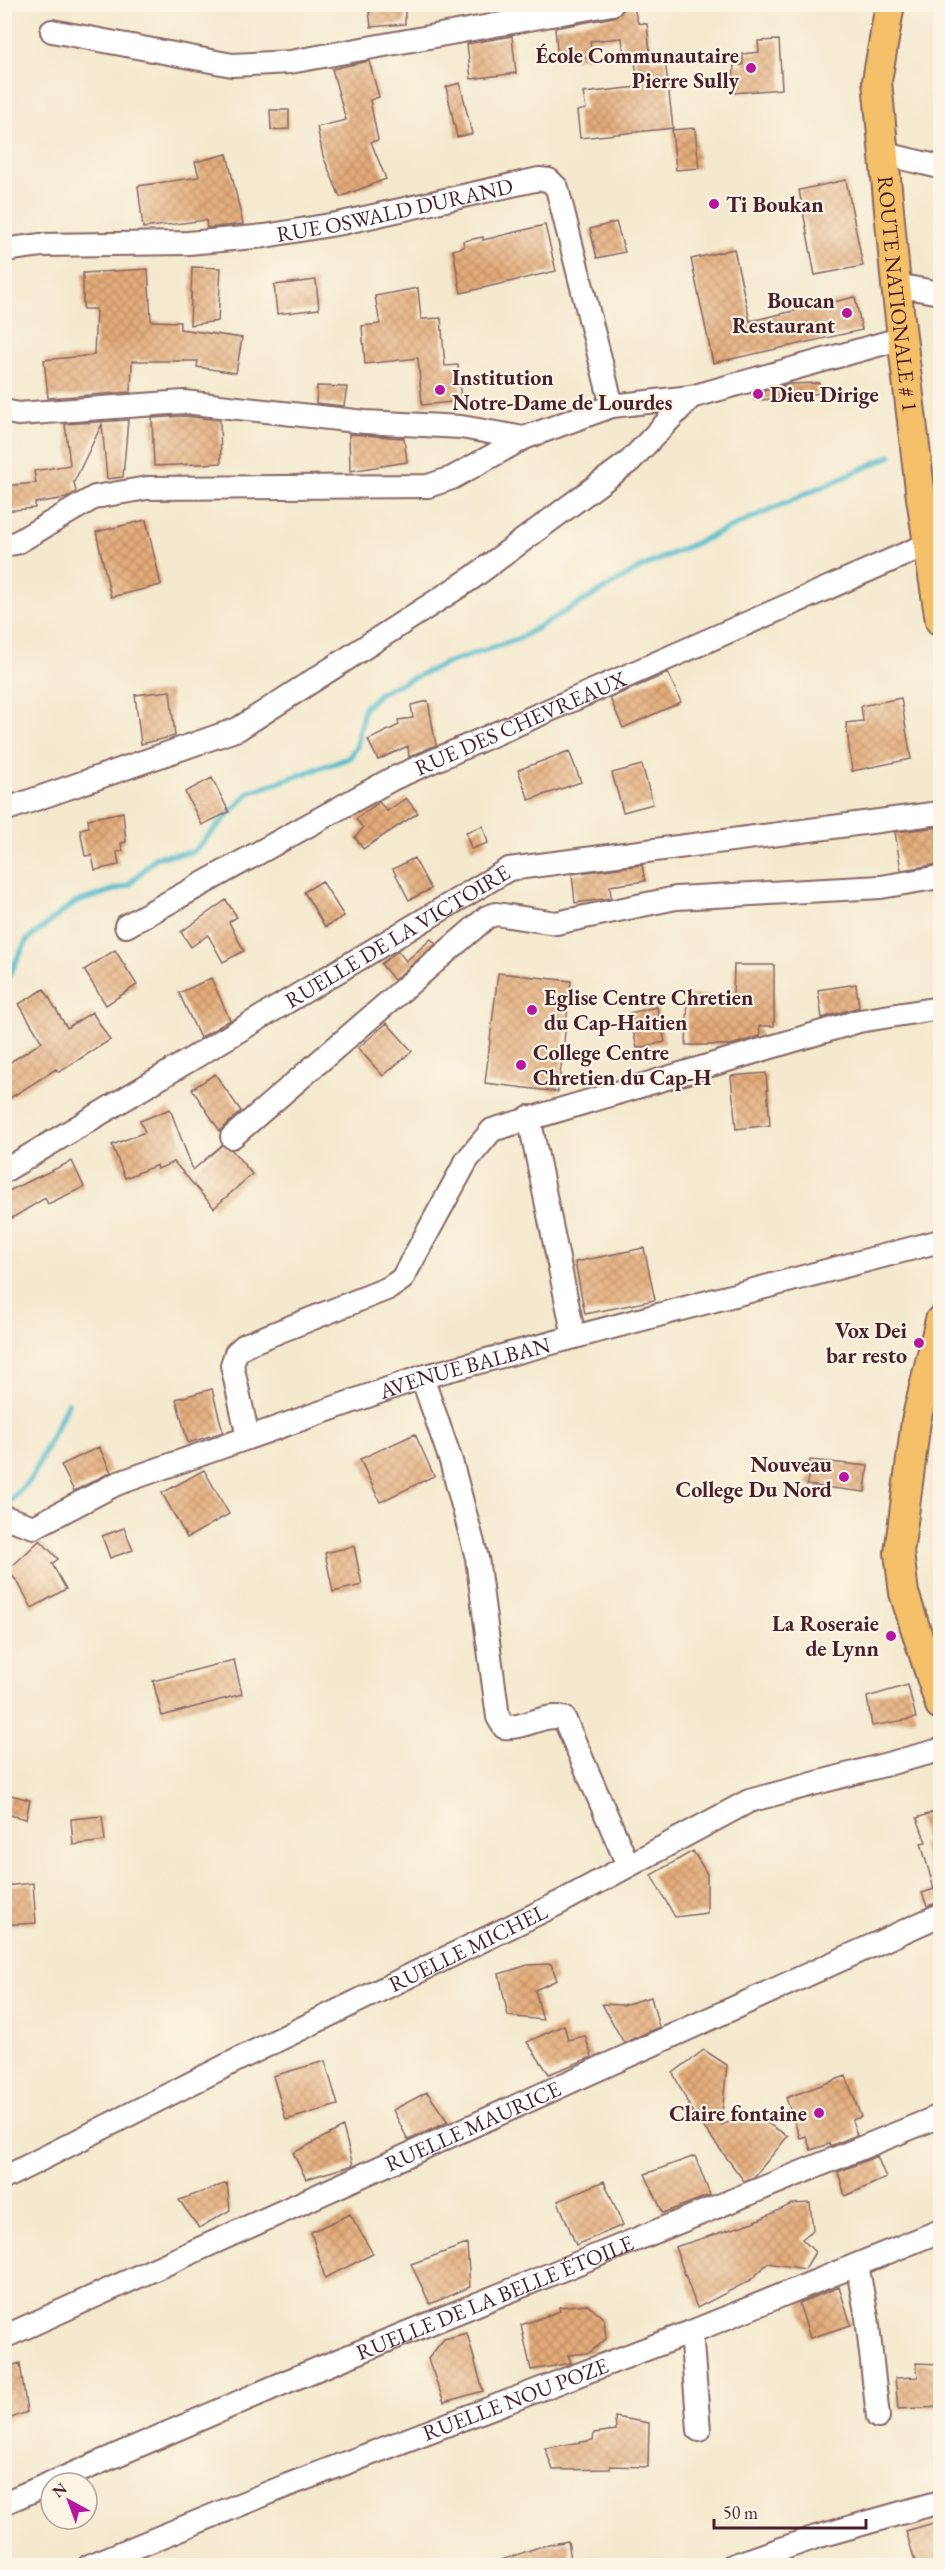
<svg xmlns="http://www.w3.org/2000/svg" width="945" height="2570" viewBox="0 0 945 2570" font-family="'EB Garamond',serif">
	<defs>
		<pattern id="building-cross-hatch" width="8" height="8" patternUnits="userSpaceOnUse" patternTransform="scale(1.5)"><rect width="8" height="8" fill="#e4ac79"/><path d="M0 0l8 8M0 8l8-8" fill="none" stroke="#bb8b63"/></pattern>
	</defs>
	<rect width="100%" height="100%" fill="#fcf5e5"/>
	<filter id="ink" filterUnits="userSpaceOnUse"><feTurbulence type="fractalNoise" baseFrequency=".0167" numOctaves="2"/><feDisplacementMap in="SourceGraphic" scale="12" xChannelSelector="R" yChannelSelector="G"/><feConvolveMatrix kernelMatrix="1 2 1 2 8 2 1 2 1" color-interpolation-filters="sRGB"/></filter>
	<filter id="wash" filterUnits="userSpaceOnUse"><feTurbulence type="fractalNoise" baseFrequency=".008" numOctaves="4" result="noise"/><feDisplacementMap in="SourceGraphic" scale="24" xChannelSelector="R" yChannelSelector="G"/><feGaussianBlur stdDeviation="1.35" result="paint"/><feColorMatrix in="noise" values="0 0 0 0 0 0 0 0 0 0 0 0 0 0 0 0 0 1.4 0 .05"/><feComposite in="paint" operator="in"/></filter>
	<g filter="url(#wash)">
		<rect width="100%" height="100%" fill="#f4e9ce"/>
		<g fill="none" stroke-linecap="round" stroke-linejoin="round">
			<path stroke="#4ab7c6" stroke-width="6" d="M4,985l23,-45 47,-37 55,-18 27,-28 37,-5 57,-60 99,-34 8,-12 7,-38 17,-16 66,-29 71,-24 124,-72 249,-111
				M4,1507l27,-28 37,-76"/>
		</g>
		<g id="blocks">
			<path fill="url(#building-cross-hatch)" d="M405,7v17l-34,3 -2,-16z
				M634,8l4,15 9,1 4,37 14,-2 8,69 -93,10 -3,-27 9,-2 -3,-16 55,-6 -4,-35 -10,3 -2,-17 -32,3 2,16 -34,3 -3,-32 59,-11 10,-8z
				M512,36l4,37 -45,6 -4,-35z
				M779,40l3,49 -49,4 1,-28h9v-11l16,-2 -1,-11z
				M369,61l10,36 -9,3 8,40 -7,2 15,37 -46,18 -17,-41 -6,-29 29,-7 -14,-51z
				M460,83l12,51 -15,3 -11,-50z
				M270,110h19v19l-18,1z
				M695,128l4,40 -23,2 -4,-40z
				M227,154l16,70 -36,4 -1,-8 -63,8 -5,-42 61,-9 -4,-15z
				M846,180l17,86 -48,9 -16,-85z
				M616,222l9,30 -28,6 -7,-29z
				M545,225l11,46 -95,22 -8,-43 11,-3 -1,-6 20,-4v3z
				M734,249l16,72 105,-24 7,33 -149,33 -22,-104z
				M192,267l29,1 -3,53 -28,4z
				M148,269l3,52 29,1v7l62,9 -6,35 -39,-6 1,-6h-66l-1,31 -83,6 -4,-38 50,-5 2,-46h-13v-36z
				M316,280l3,29 -42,5 -3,-29z
				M418,288l3,31 20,-1 4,48 13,-1 3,36 -39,4 -4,-47 -53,6 -3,-38 18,-2 -5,-28z
				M819,383l1,10 -39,6 -27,1v-6l35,-10z
				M317,386l30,1 -3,19 -28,-3z
				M184,416l36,4 1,43 -67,3 -2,-48z
				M128,420l-5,57 -16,2 -5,-55 -28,58 2,10 -10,6 -31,5v5l-31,3v-25l32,-3 -2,-12 36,-6 -5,-41z
				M349,434l55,4 3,24 -57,9z
				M146,520l15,65 -50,12 -15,-65z
				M668,673l13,29 -58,26 -13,-30z
				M170,691l5,45 -34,8 -6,-49z
				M901,698l10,61 -59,12 -6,-48 17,-2 -2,-15z
				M428,701l8,44 -27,12 -1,-11 -30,14 -10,-20 31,-15 -1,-5 15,-2 -2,-13z
				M569,751l12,31 -52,18 -11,-30z
				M642,765l11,39 -30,8 -11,-39z
				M212,778l17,34 -27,13 -17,-33z
				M406,798l12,15 -55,36 -8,-12 8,-9 -7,-9 23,-17 8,9z
				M123,812l3,30 -5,1 2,8 -6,1 2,13 -24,5 -3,-15 -7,1 -5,-27 9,-2 -1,-8z
				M483,826l5,17 -17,6 -5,-17z
				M940,827v37l-39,6 -6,-38z
				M414,858l17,31 -22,11 -16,-31z
				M642,865l3,16 -35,5 1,12 -36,5 -3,-29z
				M322,881l22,35 -19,11 -21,-35z
				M226,900l11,17 -8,5 15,29 -21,11 -15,-27 -17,12 -10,-15z
				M431,939l5,5 -42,36 -13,-16 17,-13 8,10z
				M115,950l22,35 -31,20 -22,-35z
				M734,965h40v61h-15l1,10 -29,9h-45l2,-50 45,2z
				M498,973l73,8 -13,111 -73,-9z
				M211,978l19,42 -30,18 -21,-45z
				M856,984l3,23 -37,11 -4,-28z
				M44,989l23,39 25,-16 18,28 -51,32 -3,-3 -52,33v-36l38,-24 -23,-38z
				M657,1007l8,35 -28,6 -8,-35z
				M387,1023l25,28 -29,25 -25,-28z
				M766,1073l4,52 -34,4 -5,-53z
				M215,1074l26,37 -21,20 -28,-42z
				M170,1109l23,61 29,-25 10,5 20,24 -38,34 -40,-46 -16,7 -1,-4 -32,13 -13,-33 33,-13 -5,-11z
				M72,1161l12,26 -36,17 -3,-6 -41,25v-30z
				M644,1248l11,52 -70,14 -10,-52z
				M212,1389l11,43 -35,11 -12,-44z
				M415,1434l19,42 -54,26 -20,-43z
				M99,1447l12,25 -37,19 -13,-26z
				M810,1460l58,6 -3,26 -58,-7z
				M204,1470l25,44 -42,24 -25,-45z
				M124,1528l9,22 -23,8 -8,-22z
				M40,1540l18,19 -6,5 14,25 -34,19 -15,-27 -10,-10z
				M354,1546l8,39 -29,7 -8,-39z
				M234,1660l8,34 -80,22 -9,-35z
				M908,1685l8,33 -44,8 -5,-29z
				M11,1795l19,5 -4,19 -20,-5z
				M936,1811l4,14v77l-13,4 -5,-13 12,-4 -13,-46 5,-1 -9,-24z
				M102,1816l3,25 -32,4 -2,-26z
				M693,1851l14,23v39l-32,4 -24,-42z
				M33,1883l3,40 -32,2v-39z
				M551,1964l6,16 -22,10 8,30 -35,-4 -9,-42 29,-9z
				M651,1997l8,30 -35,16 -22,-39 21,1z
				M564,2025l4,15 17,-4 7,21 -43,17 -22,-32z
				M704,2050l23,15 -6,60 31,-11 36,22 -34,41 -10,4 -51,-68 -20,-40z
				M325,2061l13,44 -52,15 -13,-44z
				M846,2076l15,41 -9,3 5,15 -27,11 -1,-2 -18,6 -5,-14 -6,2 -14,-40z
				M427,2092l21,30 -40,18 -15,-30z
				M343,2127l10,38 -47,14 -13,-26z
				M695,2156l15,39 -47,18 -18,-39z
				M877,2156l9,22 -41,18 -7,-24z
				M604,2181l19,44 -47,20 -18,-44z
				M227,2183l3,27 -31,18 -20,-28z
				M810,2203l3,27 -11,9 13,13 -10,17 -37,-6 -17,17 -54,28 -22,-61 79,-25 38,-18z
				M350,2214l23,40 -48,24 -14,-46z
				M467,2244l3,43 -40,17 -19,-40z
				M839,2287l12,38 -41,13 -11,-35z
				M587,2304l17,15 2,20 -17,14 -21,2 3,8 -40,7 -10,-45 39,-14 -1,-4z
				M467,2333l16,58 -39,11 -16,-43 16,-20z
				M20,2363l7,49 -23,9v-53z
				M916,2363l24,1v43l-42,2 -3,-31 23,-1z
				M615,2417l34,6 -1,44 -38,-1v3l-57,1 -8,-22 48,-8 1,-7 22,-3z
				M940,2521v44h-24l-10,-34z
				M568,2541l4,24h-77l4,-4 40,-14z"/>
		</g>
	</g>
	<g filter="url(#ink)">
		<use href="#blocks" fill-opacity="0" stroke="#866664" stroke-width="1.5"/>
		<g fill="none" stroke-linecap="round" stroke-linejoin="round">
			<defs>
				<g id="minor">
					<path d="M52,31l180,34 58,-3 322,-58"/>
					<path d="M885,154l55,13"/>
					<path id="s1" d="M4,250l37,-5 147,-2 77,-7 77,-13 197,-44 10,1 8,8 55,218"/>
					<path d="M896,285l44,8"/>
					<path d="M4,411l14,3 166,-12 181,20 96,5 63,11"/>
					<path d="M4,545l12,-2 79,-46 52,-9 281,-2 24,-8 72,-40 88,-32 79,-9 212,-59"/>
					<path d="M4,810l234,-81 234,-151 158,-117 61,-64"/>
					<path id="s2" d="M126,926l266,-147 536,-235"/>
					<path d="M529,1117l45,220"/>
					<path d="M232,1137l255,-220 9,-3 60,9 120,-25 205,-11 59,-10"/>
					<path id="s3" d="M4,1171l505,-302 431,-56"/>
					<path d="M422,1377l29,84 26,97 21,159 6,10c21,2 39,-14 60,-9l64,147"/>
					<path d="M248,1437l-16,-72 4,-12 9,-8 144,-57 13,-9 65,-119 25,-30 367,-109 81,-13"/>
					<path id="s4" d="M4,1517l30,10 82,-43 306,-107 518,-136"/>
					<path id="s5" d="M4,2178l241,-122 314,-153 190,-102 191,-51"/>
					<path d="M857,2265l10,52 11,100"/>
					<path d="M691,2332l8,98"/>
					<path id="s6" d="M4,2337l936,-422"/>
					<path id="s7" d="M52,2483l236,-102 652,-265"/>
					<path d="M4,2503l47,-20"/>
					<path id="s8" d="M89,2566l199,-81 403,-153 249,-101"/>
					<path d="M732,2566l84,-29 124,-35"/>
				</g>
				<g id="major">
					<path id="s9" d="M890,4l-13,77 19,204 25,213 19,123"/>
					<path d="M940,1320l-24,101 -17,132 5,40 36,112"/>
				</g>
			</defs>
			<use href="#minor" stroke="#866664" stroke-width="26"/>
			<use href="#major" stroke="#866664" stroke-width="32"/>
			<use href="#minor" stroke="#fff" stroke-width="22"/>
			<use href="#major" stroke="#f4c16a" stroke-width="28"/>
		</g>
	</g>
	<g fill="#b5179e" stroke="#fcf5e5" stroke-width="2">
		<circle cx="751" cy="68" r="6"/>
		<circle cx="714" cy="204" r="6"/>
		<circle cx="847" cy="313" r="6"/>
		<circle cx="440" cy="390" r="6"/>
		<circle cx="758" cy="394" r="6"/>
		<circle cx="532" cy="1010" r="6"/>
		<circle cx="521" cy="1065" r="6"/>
		<circle cx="919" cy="1343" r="6"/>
		<circle cx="844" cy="1477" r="6"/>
		<circle cx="891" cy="1636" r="6"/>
		<circle cx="819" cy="2113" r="6"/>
	</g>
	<g text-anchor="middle" stroke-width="4.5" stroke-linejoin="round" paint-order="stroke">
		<g font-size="22" font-weight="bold" fill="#4a1f2b" stroke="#fcf5e5" text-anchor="end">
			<text x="739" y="63">École Communautaire<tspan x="739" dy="25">Pierre Sully</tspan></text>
			<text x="726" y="212" text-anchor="start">Ti Boukan</text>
			<text x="835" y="308">Boucan<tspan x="835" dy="25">Restaurant</tspan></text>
			<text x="452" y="385" text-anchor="start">Institution<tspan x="452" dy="25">Notre-Dame de Lourdes</tspan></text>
			<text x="770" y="402" text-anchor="start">Dieu Dirige</text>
			<text x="544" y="1005" text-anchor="start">Eglise Centre Chretien<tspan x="544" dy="25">du Cap-Haitien</tspan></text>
			<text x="533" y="1060" text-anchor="start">College Centre<tspan x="533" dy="25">Chretien du Cap-H</tspan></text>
			<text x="907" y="1338">Vox Dei<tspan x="907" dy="25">bar resto</tspan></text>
			<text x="832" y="1472">Nouveau<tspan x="832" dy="25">College Du Nord</tspan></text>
			<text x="879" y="1631">La Roseraie<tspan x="879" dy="25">de Lynn</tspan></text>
			<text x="807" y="2121">Claire fontaine</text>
		</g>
		<g font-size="22" fill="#4a1f2b" stroke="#fcf5e5">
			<text dy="8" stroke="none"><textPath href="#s1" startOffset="394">RUE OSWALD DURAND</textPath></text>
			<text dy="8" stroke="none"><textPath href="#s9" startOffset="292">ROUTE NATIONALE # 1</textPath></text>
			<text dy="8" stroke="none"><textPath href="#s2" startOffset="444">RUE DES CHEVREAUX</textPath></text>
			<text dy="8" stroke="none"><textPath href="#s3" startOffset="458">RUELLE DE LA VICTOIRE</textPath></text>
			<text dy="8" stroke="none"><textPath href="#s4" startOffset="492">AVENUE BALBAN</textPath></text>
			<text dy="8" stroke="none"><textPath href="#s5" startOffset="518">RUELLE MICHEL</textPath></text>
			<text dy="8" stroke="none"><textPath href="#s6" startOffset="514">RUELLE MAURICE</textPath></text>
			<text dy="8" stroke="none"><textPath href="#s7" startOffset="480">RUELLE DE LA BELLE ÉTOILE</textPath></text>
			<text dy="8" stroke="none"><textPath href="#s8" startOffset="458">RUELLE NOU POZE</textPath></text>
		</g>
	</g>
	<rect width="945" height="2570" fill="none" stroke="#fcf5e5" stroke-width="24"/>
	<g transform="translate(69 2501) rotate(319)"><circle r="28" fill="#fcf5e5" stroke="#b59f9b" stroke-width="1.5"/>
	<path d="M0-4.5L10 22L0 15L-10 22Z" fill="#b5179e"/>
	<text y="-9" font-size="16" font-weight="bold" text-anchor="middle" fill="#4a1f2b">N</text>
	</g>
	<path d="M714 2519v9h152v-9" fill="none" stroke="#4a1f2b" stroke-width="3"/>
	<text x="723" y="2519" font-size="18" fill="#4a1f2b" stroke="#fcf5e5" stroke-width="4.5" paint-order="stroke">50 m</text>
</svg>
